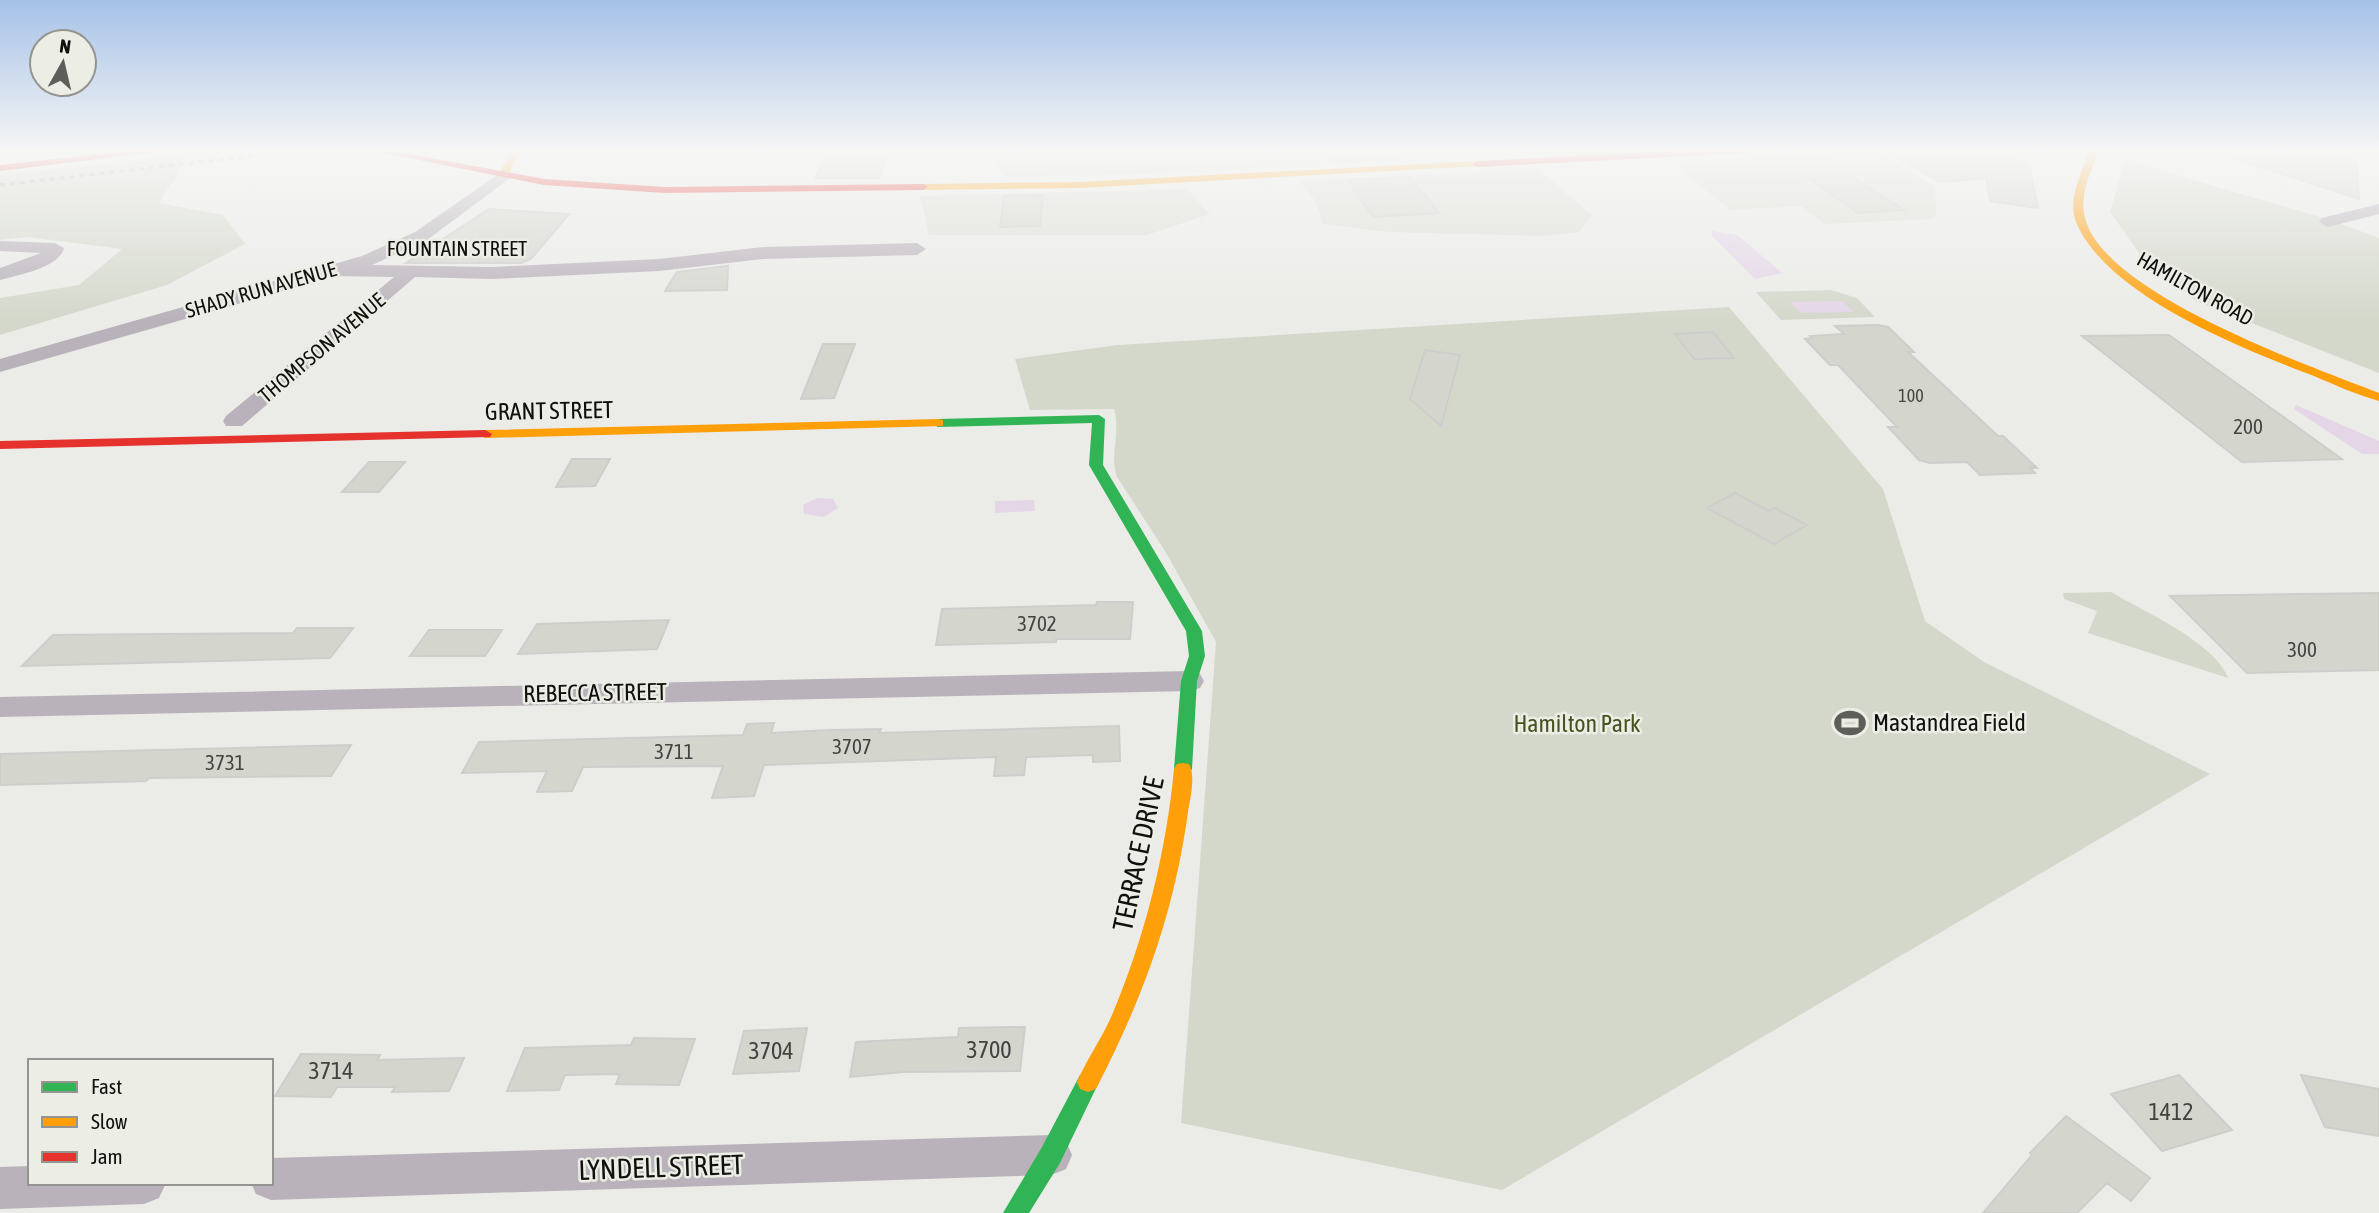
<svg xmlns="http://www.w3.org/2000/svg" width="2379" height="1213" viewBox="0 0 2379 1213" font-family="'Asap Condensed',sans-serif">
	<rect width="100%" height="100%" fill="#ebece8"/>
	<path fill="#dcdfd6" d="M996,150h586l-411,23 -166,4 -7,-9z
		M1876,150l59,37 1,27 -5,5 -107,5 -23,-18 -71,4 -58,-48z
		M1538,169l54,46 -13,17 -36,4 -155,-4 -65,-8 -8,-24 -16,-19z
		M1187,189l23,25 -63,21h-218l-9,-39z"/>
	<path fill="#d4d8cb" d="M189,155l-30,48 64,12 22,29 -78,41 -167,50v-37l79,-13 43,-36 -95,-12 -27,3v-65z
		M2125,160l205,60 49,18v135l-183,-72 -52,-41 -34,-48z
		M1831,290l26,8 18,19 -94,3 -25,-28z
		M1729,307l154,182 42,132 59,41 226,112 -708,416 -321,-67 35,-481 -51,-91 -48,-74c-8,-23 4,-43 -3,-68l-84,1 -15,-51 103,-14z
		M2111,592c32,19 105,51 117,86l-140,-45 9,-22 -33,-12 -1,-6z"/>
	<path fill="#e4d6e7" d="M1712,231l25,4 45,38 -27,6 -43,-43z
		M1842,301l12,11 -53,1 -11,-11z
		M2296,405l83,36v13h-17l-68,-45z
		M817,498l16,1 5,9 -14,9 -20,-3 -1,-9z
		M1034,500l1,11 -40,2v-12z"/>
	<path fill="#d4d6ce" stroke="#cdcecb" stroke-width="2" d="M829,150h61l-11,28h-64z
		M1327,150h62l6,9 -60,3z
		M1987,150h12l30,15 9,43 -48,-7 -4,-23 -46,4 -43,-24z
		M2228,150h128l3,49 -132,-43z
		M1851,176l53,34 -46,3 -50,-35z
		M1410,177l29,36 -66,4 -25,-37z
		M1043,195l-3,31 -40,1 4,-31z
		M489,209l80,5 -38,45 -10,4h-115z
		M728,266l-1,24 -62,1 12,-19z
		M1878,325l10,2 26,25h-6l90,84h5l34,32h-7l5,5 -55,2 -13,-13 -37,1 -11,-3 -31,-33h9l-59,-62h-8l-25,-26 7,-1 -2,-2 34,-2 -9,-8z
		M1713,332l21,26 -40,1 -19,-25z
		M2169,335l173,124 -100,3 -160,-126z
		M823,344h32l-21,54 -33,1z
		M1425,350l35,5 -19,71 -31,-27z
		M572,459h38l-15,27 -39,1z
		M369,462h36l-26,30h-37z
		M1735,493l34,18 6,-3 32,17 -33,19 -67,-36z
		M2379,593v77l-132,3 -77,-77z
		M1097,602h36l-3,37h-74v3l-120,3 6,-36 154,-4z
		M669,620l-12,29 -139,5 19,-30z
		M297,628h56l-23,30 -308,8 31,-31 240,-2z
		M429,630h73l-17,26h-75z
		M774,723l-3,10 61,-3 49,-1 -2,4 240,-7 1,35 -27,1v-7l-67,2 -2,18 -30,1 2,-19 -232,8 -10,31 -42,2 11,-32 -140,1 -11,24 -35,1 10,-21 -85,2 17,-31 264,-7 4,-11z
		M351,745l-20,31 -182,2 -3,3 -146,4v-31z
		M1025,1027l-5,44 -116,1 -54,5 6,-35 102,-5 1,-9z
		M807,1028l-8,43 -66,3 11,-43z
		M634,1038l61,1 -16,46 -63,-1 4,-10 -55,1 -6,15 -52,1 18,-43 106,-3z
		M301,1054l79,1 -3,5 87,-2 -15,33 -57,1 3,-5h-58l-6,10 -56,-1z
		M2179,1075l53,55 -70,21 -51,-57z
		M2301,1075l78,14v47l-54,-9z
		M2066,1116l84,62 -19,23 -24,-18 -30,30h-94l49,-58 -2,-2z"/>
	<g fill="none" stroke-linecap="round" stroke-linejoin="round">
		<path fill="#b9b2ba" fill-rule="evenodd" d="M503,171l6,2v6l-82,61 -55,25 120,2 167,-8 104,-12 154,-4 9,6 -9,6 -154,4 -104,12 -167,8 -77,-2 -173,149h-16l-3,-5 3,-5 168,-139 -59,-1 -335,96v-13l362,-103 53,-24z
			M2379,204v10l-51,13 -9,-5 3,-4z
			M0,241l55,2 9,5c-5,20 -46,27 -64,32v-12l41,-15 -41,-2z
			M1189,671l11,3 4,7 -4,7 -11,3 -1189,26v-20z
			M1051,1135l15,6 6,14 -6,14 -15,6 -780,25 -15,-6 -5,-11h20v-25z
			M30,1166v17h136l-7,15 -15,6 -144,5v-42z"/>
		<path fill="#30b455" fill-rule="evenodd" d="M1099,415l6,4 -2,46 99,166 3,25 -8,25 -5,88 -3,5h-12l-3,-5 7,-88 8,-25 -3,-25 -97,-166 3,-42 -154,4 -6,-4 6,-4z
			M1088,1072l8,3 3,7 -39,81 -31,50h-26l39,-66 38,-72z"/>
		<path fill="#ff9f0a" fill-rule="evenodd" d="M503,150h11l4,4 -10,22 -5,3 -5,-3 11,-21z
			M2090,150h9c-8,21 -20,45 -14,68 19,76 225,148 294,175v8c-22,-6 -44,-16 -65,-25 -71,-27 -207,-80 -238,-154 -9,-22 6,-51 14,-72z
			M1477,161l3,1v4l-401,22 -156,2 -5,-3 5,-3 156,-2z
			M938,419l5,1v6l-458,12 -7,-4 7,-4z
			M1183,763l6,1c7,12 1,35 -1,48 -14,102 -45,186 -92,277l-8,3 -8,-3 -3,-7c10,-23 25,-44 35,-67 33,-78 54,-162 62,-246l3,-5z"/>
		<path fill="#e5322d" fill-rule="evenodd" d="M138,150h33l-171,21v-6z
			M369,150h20l155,29 121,8 258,-3 5,3 -5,3 -258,3 -121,-8z
			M1687,150h63l-4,3 -269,14 -5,-3 5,-3z
			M485,430l7,4 -2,3 -490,12v-8z"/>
		<path stroke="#abaaac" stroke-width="3.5" stroke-dasharray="5 5" stroke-linecap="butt" d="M0,185l304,-35"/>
	</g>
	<linearGradient id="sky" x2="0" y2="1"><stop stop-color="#a6c2e8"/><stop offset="0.47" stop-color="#f6f6f5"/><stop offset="1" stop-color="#f6f6f5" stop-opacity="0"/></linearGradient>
	<rect width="2379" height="320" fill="url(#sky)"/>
	<defs>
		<symbol id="stadium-bare" viewBox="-9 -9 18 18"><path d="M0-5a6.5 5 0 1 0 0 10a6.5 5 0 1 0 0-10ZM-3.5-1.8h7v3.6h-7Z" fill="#5d5d5a" stroke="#eceee6" stroke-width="2.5" paint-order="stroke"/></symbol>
	</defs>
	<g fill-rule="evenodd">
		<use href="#stadium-bare" x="1828" y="701" width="44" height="44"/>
	</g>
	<g text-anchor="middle" stroke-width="5" stroke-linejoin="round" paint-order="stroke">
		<g font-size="18" fill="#434440">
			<text x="1911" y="402">100</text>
		</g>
		<g font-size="21" fill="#10100e" stroke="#eceee6">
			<text x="457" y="256">FOUNTAIN STREET</text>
			<text transform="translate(2195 289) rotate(29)" y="7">HAMILTON ROAD</text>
			<text transform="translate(261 290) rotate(-16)" y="7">SHADY RUN AVENUE</text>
			<text transform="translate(322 348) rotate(-40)" y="7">THOMPSON AVENUE</text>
		</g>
		<g font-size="21" fill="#434440">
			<text x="2248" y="434">200</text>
			<text x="1037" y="631">3702</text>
			<text x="2302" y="657">300</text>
			<text x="852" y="754">3707</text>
			<text x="674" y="759">3711</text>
			<text x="225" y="770">3731</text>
		</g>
		<g font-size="24" fill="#10100e" stroke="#eceee6">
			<text transform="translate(549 411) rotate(-1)" y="8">GRANT STREET</text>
			<text transform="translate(595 693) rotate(-1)" y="8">REBECCA STREET</text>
		</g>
		<g font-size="24" fill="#10100e" stroke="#eceee6" text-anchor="start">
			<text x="1873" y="731">Mastandrea Field</text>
		</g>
		<g font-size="24" fill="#475221" stroke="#eceee6">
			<text x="1577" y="732">Hamilton Park</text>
		</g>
		<g font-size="24" fill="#434440">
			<text x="989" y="1058">3700</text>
			<text x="771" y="1059">3704</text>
			<text x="331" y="1079">3714</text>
			<text x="2171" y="1120">1412</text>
		</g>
		<g font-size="28" fill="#10100e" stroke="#eceee6">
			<text transform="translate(1138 854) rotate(-78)" y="10">TERRACE DRIVE</text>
			<text transform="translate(661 1167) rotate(-2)" y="10">LYNDELL STREET</text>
		</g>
	</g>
	<rect x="28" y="1059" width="245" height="126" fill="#eceee6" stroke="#949590" stroke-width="2"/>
	<rect x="42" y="1082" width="35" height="10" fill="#30b455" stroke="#949590" stroke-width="2"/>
	<text x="91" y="1094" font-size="21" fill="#10100e">Fast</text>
	<rect x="42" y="1117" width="35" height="10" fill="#ff9f0a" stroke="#949590" stroke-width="2"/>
	<text x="91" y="1129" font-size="21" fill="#10100e">Slow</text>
	<rect x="42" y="1152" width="35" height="10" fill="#e5322d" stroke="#949590" stroke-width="2"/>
	<text x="91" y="1164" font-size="21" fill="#10100e">Jam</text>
	<g transform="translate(63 63) rotate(8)"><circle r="33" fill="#eceee6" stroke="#949590" stroke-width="2"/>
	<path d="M0-5L12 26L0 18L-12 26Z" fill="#5d5d5a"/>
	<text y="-10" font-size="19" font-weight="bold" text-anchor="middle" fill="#10100e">N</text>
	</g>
</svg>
